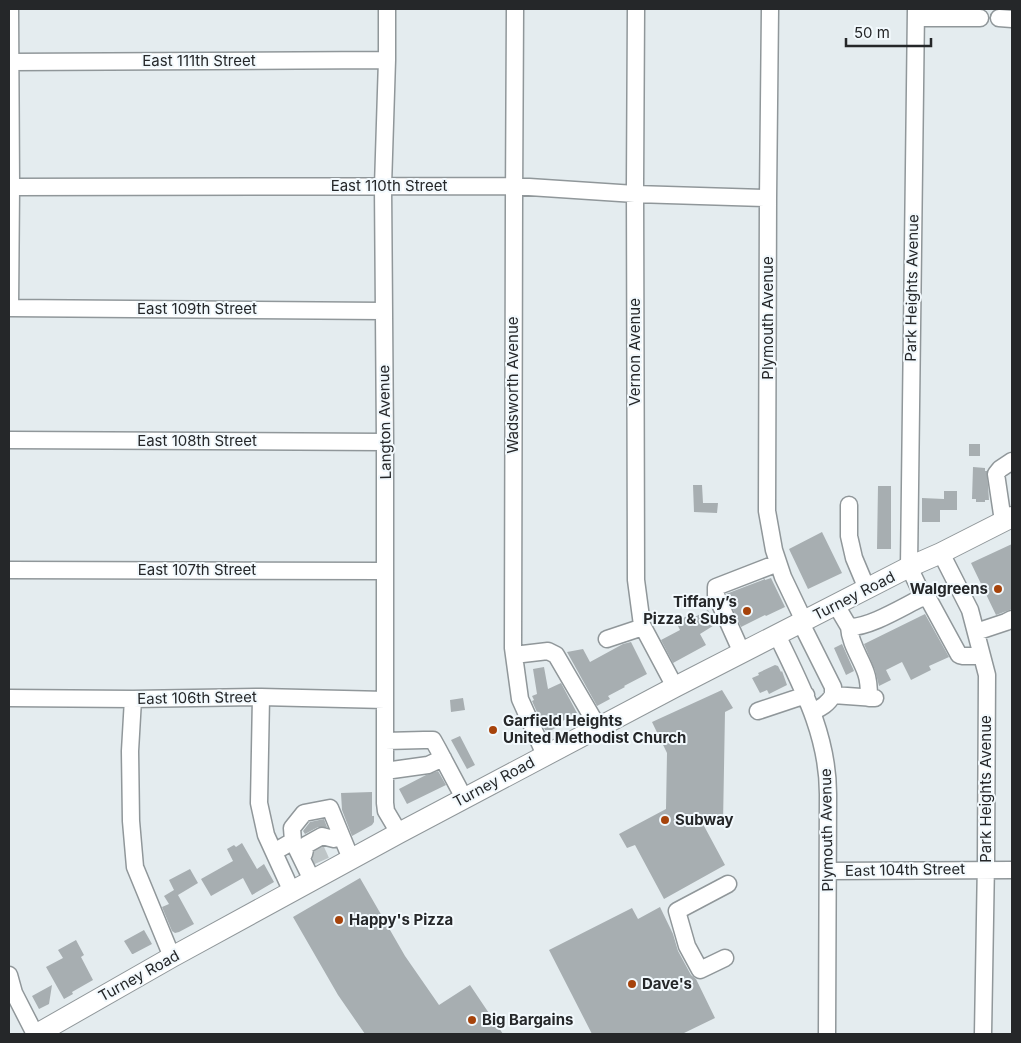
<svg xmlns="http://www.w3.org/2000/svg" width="1021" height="1043" viewBox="0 0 1021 1043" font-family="Inter,sans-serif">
	<rect width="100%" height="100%" fill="#e4ecef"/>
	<path fill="#a7aeb1" d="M969,444h11v12h-11z
		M973,467l12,1v3h2l2,29h-4v2h-9v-3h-4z
		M693,485h9l1,18h15l-1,10 -23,-1z
		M878,486h13v63h-14z
		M944,491h13v19h-17v12h-18v-24l22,1z
		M822,532l20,41 -34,16 -19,-40z
		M1012,544v65l-16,6 -25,-52z
		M771,578l14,29 -19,9 -1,-1 -24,12 -15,-33 39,-15v1z
		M708,610l8,14 -16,10 6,11 -33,18 -12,-23 19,-10 -4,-8 11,-6 2,4z
		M925,614l24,43 -20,9 2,4 -20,10 -9,-18 -16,8 5,10 -12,6 -4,-16 -11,-26z
		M631,642l16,32 -23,12 1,1 -17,9 2,3 -13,7 -30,-54 16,-3 7,13 33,-18z
		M842,644l12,27 -8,4 -12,-27z
		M775,665l3,1 3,6 1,-1 5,14 -18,9 -2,-4 -7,3 -8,-15 7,-3 -1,-2z
		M544,667l4,22 13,-6 16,30 -18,10v3l-9,5 -5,-1 -13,-29 2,-1 -2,-4 5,-2 -4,-25z
		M722,690l11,18 -8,4 -2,112h-20l22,41 -61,34 -29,-54 -8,3 -8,-14 47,-25 1,-56 -15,-31z
		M463,698l2,12 -14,2 -1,-12z
		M460,736l15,29 -8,4 -16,-29z
		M438,771l8,14 -39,19 -8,-15 27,-14z
		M372,792v24h2v6l-2,3 -20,11 -10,-26 -1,-17z
		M324,819l3,8h-9l-13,7 -2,-3 7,-9z
		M242,843l15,26 7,-5 10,18 -22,13 -9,-17 -32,18 -10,-17 32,-18 -6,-12 7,-4 2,2z
		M190,869l8,14 -20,12 16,29 -15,8 -4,1 -3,-2 -10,-24 7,-3 -5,-8 10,-6 -5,-10z
		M360,878l45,78 34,49 31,-20 33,49h-138l-27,-39 -45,-78z
		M660,907l13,27 5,17 13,24 5,4 19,39 -33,16h-90l-43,-84 83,-42 6,11z
		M144,930l8,14 -19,10h-1l-8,-13z
		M76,940l8,15 -3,2 12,23 -21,12 1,2 -9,5 -18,-32 17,-9 -5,-8z
		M52,985l-3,19 -10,5 -7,-13z"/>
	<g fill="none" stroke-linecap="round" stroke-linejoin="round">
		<path stroke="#bec5c7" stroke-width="16" stroke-dasharray="16 8" stroke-linecap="butt" d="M311,857l18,-8"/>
		<defs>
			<path id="minor" d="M387,9v51l-4,126 2,256v361l1,8 13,22
				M515,9l-1,193 -1,446 7,51 25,56
				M636,9l-1,175 1,396 6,45 33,62
				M770,9l-2,189 -1,313 7,39 9,27 21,44
				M916,18h64
				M999,18l13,1
				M11,62l376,-2
				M11,187l503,-1 121,8 133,4
				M9,308l374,3
				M10,308l1,-121 -1,-178
				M9,440l376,2
				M849,505v31l5,22 13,31
				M1003,521l-7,-47 4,-5 12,-8
				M941,553l29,57 17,65 -1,186 -3,173
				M9,570l376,1
				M919,599l5,-1 5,2 30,55 4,1h19
				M836,605l13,22c19,1 52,-19 70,-28l2,-7 -12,-25 7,-558
				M801,623l32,64v8
				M849,627c1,17 12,31 17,46 3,8 3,16 3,25
				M976,632l30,-10 6,-3
				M777,635c25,52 51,100 51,159l-1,240
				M607,639l36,-12
				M742,653l-26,-58v-8l62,-24
				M514,655l34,-4 8,4 42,72
				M261,697l-2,106 7,32 26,57
				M9,698l124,1 128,-2 124,3
				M133,699l-3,52 1,70 4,46 37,90
				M758,711l48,-16
				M812,712c9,-4 16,-8 21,-17l42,3
				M385,741l39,-1h9l5,9 26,49
				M385,771l43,-6 15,-7
				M293,841l19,39
				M274,852l19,-11 -1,-13 12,-15 26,-5 21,51
				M304,854l2,-9 16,-9 12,3
				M828,871l184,-1
				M725,958l-25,12 -13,-24 -10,-35 51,-27
				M9,975l5,18 21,41"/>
			<path id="major" d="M37,1034l135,-77 227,-124 276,-146 234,-120 32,-14 71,-36"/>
		</defs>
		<use href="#minor" stroke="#90979a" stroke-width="19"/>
		<use href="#major" stroke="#90979a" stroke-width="22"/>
		<use href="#minor" stroke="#fff" stroke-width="16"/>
		<use href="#major" stroke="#fff" stroke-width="20"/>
	</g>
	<g fill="#a6430b" stroke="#f2f9fd" stroke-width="2">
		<circle cx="998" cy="589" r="5"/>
		<circle cx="747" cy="611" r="5"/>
		<circle cx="493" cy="730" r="5"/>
		<circle cx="665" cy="820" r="5"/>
		<circle cx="339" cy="920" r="5"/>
		<circle cx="632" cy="984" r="5"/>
		<circle cx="472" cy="1020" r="5"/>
	</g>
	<g text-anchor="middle" stroke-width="4" stroke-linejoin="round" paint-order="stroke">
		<g font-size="15" fill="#252729" stroke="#f2f9fd">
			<text x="199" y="66">East 111th Street</text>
			<text x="389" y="191">East 110th Street</text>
			<text transform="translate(912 288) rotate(-89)" y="5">Park Heights Avenue</text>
			<text x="197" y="314">East 109th Street</text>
			<text transform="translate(768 318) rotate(-90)" y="5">Plymouth Avenue</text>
			<text transform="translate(635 352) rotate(-90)" y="5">Vernon Avenue</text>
			<text transform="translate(513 385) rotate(-90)" y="5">Wadsworth Avenue</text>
			<text transform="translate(385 422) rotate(-91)" y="5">Langton Avenue</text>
			<text x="197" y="446">East 108th Street</text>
			<text x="197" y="575">East 107th Street</text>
			<text transform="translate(854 596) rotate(-27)" y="5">Turney Road</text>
			<text transform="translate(197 698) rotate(-1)" y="5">East 106th Street</text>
			<text transform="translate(494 782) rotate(-28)" y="5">Turney Road</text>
			<text transform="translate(986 789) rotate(-90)" y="5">Park Heights Avenue</text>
			<text transform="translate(827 830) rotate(-91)" y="5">Plymouth Avenue</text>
			<text transform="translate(905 870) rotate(-1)" y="5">East 104th Street</text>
			<text transform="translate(139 976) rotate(-29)" y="5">Turney Road</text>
		</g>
		<g font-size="15" font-weight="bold" fill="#252729" stroke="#f2f9fd" text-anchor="start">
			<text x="988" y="594" text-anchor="end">Walgreens</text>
			<text x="737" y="607" text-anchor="end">Tiffany’s<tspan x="737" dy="17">Pizza &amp; Subs</tspan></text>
			<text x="503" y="726">Garfield Heights<tspan x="503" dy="17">United Methodist Church</tspan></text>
			<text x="675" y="825">Subway</text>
			<text x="349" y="925">Happy's Pizza</text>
			<text x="642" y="989">Dave's</text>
			<text x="482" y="1025">Big Bargains</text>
		</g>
	</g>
	<rect width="1021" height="1043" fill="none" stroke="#252729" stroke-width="20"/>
	<path d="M846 38v8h85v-8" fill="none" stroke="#252729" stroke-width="2.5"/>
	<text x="854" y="38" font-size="15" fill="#252729" stroke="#f2f9fd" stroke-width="4" paint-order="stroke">50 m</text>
</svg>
